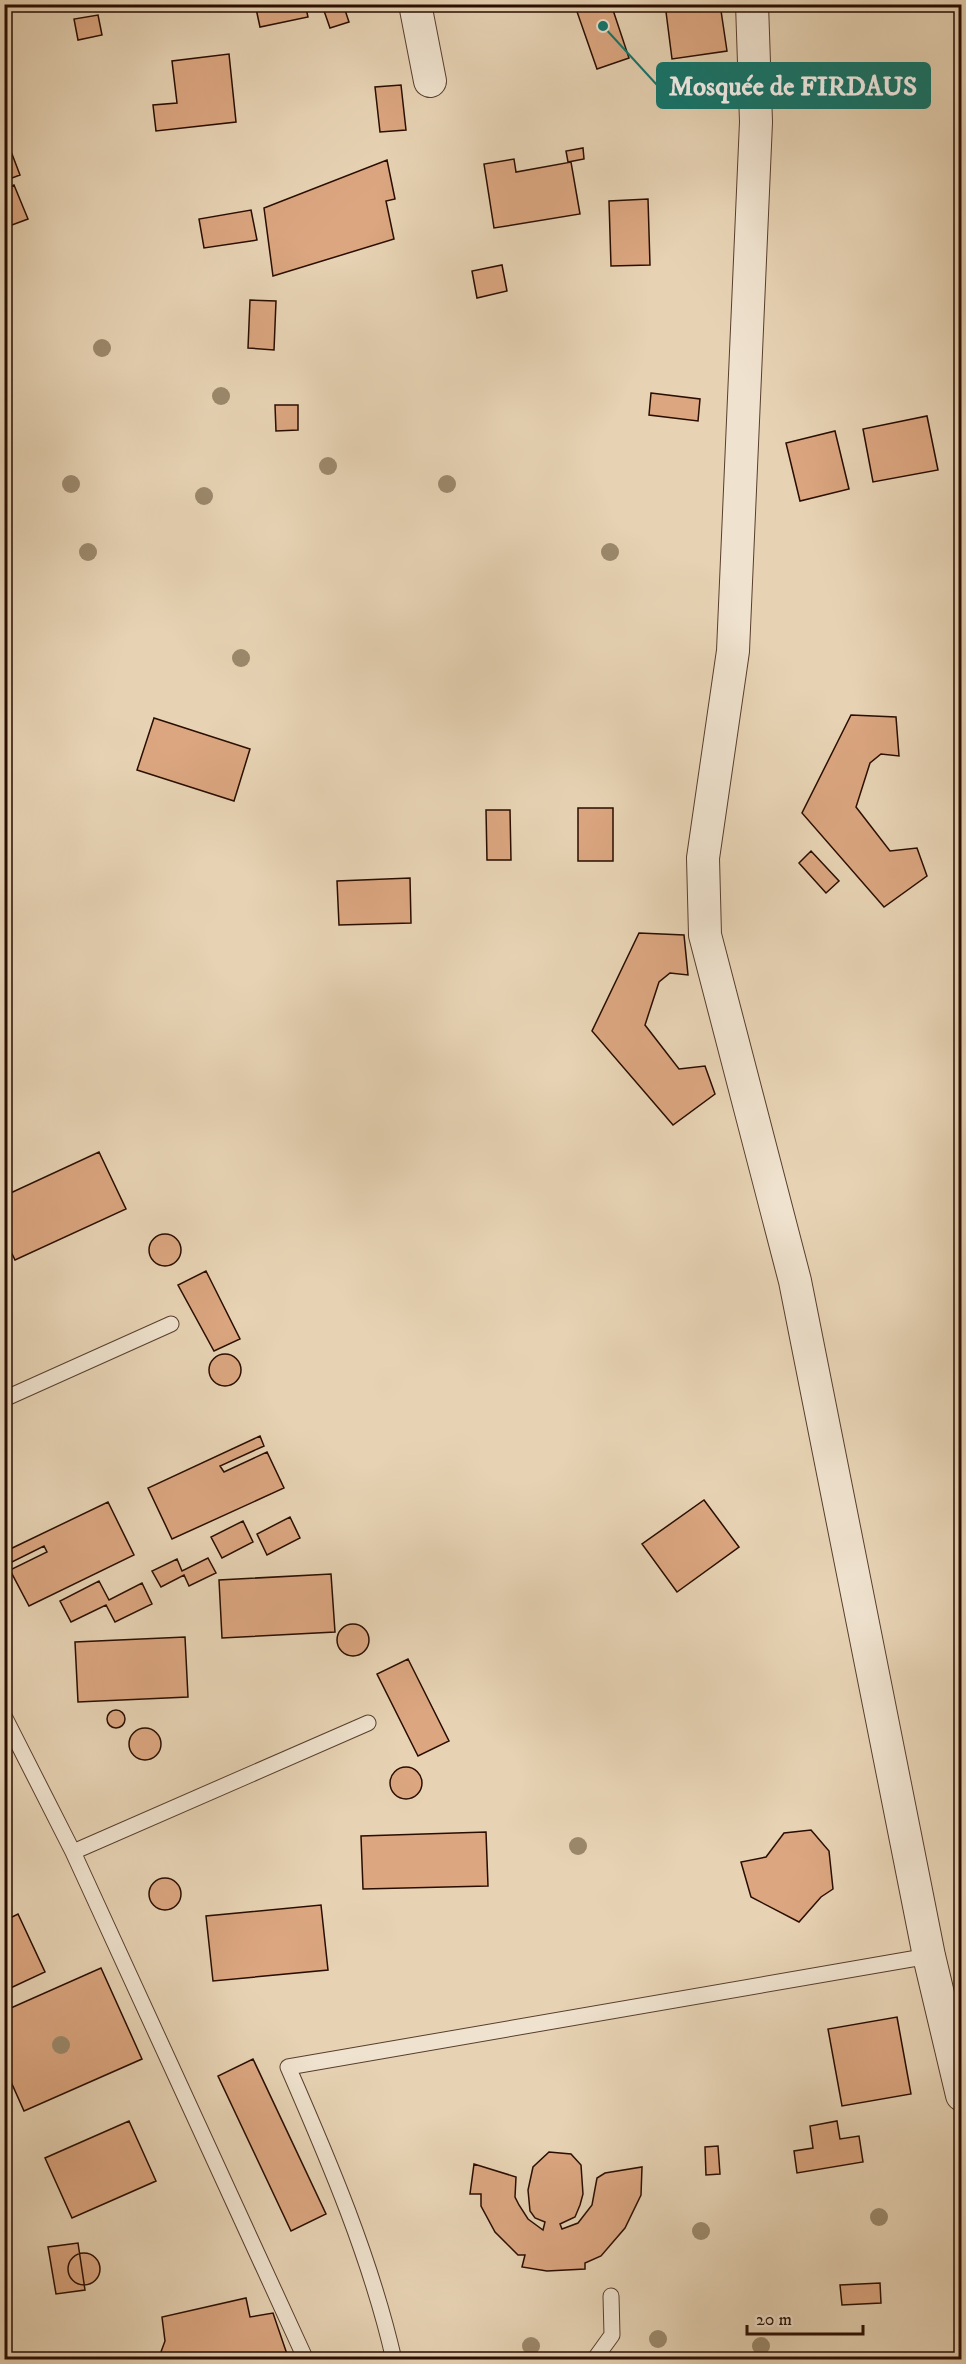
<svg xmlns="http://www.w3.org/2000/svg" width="966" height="2364" viewBox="0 0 966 2364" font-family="'IM FELL DW Pica',serif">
	<rect width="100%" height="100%" fill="#e7d3b4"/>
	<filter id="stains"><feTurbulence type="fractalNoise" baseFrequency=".00333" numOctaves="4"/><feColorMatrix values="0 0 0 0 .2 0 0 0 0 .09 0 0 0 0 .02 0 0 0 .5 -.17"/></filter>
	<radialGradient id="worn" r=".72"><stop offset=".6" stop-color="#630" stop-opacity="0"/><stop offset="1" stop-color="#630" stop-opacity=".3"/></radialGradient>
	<path fill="#dba680" stroke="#290d00" stroke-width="1.5" d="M255,4h50l3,13 -48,10z
		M343,4l6,18 -19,6 -8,-23z
		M579,4h32l18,54 -32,11 -22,-63z
		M665,4h55l7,47 -55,8z
		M98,15l4,20 -24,5 -4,-21z
		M229,54l7,68 -80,9 -3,-26 24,-2 -5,-42z
		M401,85l5,45 -26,2 -5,-45z
		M583,148l1,11 -16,3 -2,-11z
		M12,154l8,21 -16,6v-24z
		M514,159l2,13 55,-10 9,52 -86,14 -10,-64z
		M387,160l8,39 -9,2 8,38 -121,37 -9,-68z
		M14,185l14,34 -24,9v-39z
		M648,199l2,66 -39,1 -2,-65z
		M251,210l6,30 -53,8 -5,-29z
		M502,265l5,26 -30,7 -5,-27z
		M250,300l26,1 -2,49 -26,-2z
		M651,393l49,6 -2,22 -49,-6z
		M275,405h23v25l-22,1z
		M927,416l11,54 -65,12 -10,-53z
		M835,431l14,58 -49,12 -14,-58z
		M851,715l45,2 3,39 -18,-2 -11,9 -14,44 34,44 27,-3 10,28 -43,31 -82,-94z
		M154,718l96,31 -16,52 -97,-31z
		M578,808h35v53h-35z
		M486,810h24l1,50h-24z
		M811,851l28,30 -13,12 -27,-30z
		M410,878l1,45 -72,2 -2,-44z
		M639,933l45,2 4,40 -18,-2 -11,9 -14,43 34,44 26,-3 10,28 -42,31 -81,-94z
		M99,1152l27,57 -111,51 -11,-23v-41z
		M149 1250a16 16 0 1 1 32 0a16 16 0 1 1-32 0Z
		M206,1271l34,68 -26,12 -36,-66z
		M209 1370a16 16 0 1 1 32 0a16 16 0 1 1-32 0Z
		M260,1436l4,10 -44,20 4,6 43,-20 17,36 -112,51 -24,-51z
		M704,1500l35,47 -62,45 -35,-48z
		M108,1502l26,53 -105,51 -19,-36 37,-18 -3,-6 -36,18 -4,-12z
		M290,1517l10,21 -33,17 -10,-21z
		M243,1521l10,21 -31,16 -11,-21z
		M208,1558l8,15 -27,13 -5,-11 -23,12 -9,-16 25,-12 5,12z
		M331,1574l4,58 -113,6 -3,-58z
		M99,1581l10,19 33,-17 10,21 -37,18 -9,-17 -35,17 -11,-21z
		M337 1640a16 16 0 1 1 32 0a16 16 0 1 1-32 0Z
		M185,1637l3,60 -110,5 -3,-60z
		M408,1659l41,82 -31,15 -41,-82z
		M107 1719a9 9 0 1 1 18 0a9 9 0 1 1-18 0Z
		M129 1744a16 16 0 1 1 32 0a16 16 0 1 1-32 0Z
		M390 1783a16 16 0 1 1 32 0a16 16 0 1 1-32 0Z
		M811,1830l18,21 4,38 -12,8 -22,25 -48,-25 -10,-35 25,-5 18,-24z
		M486,1832l2,54 -125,3 -2,-53z
		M149 1894a16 16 0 1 1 32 0a16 16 0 1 1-32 0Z
		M321,1905l7,65 -115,11 -7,-65z
		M18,1914l27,58 -41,19v-70z
		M101,1968l41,91 -118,52 -20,-45v-55z
		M897,2017l14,77 -69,12 -14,-77z
		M253,2059l73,155 -35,17 -73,-155z
		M129,2121l27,60 -84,37 -27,-60z
		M837,2121l3,18 19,-3 4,26 -66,11 -3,-22 19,-3 -3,-22z
		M718,2146l2,28 -14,1 -1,-28z
		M549,2152l22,2 10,11 2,29 -3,11 -5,12 -15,7 2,5 16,-6 14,-18 5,-27 8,-5 37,-6 -1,28 -16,33 -24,28 -16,7v6l-38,2 -25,-4 3,-12h-7l-23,-23 -14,-26v-12h-11l4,-30 42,13 -1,20 4,8 9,14 15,11 2,-8 -10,-4 -5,-7 -2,-21 5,-23z
		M78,2243l7,47 -29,4 -8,-47z
		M68 2269a16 16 0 1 1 32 0a16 16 0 1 1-32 0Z
		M880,2283l1,20 -39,2 -2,-20z
		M246,2298l4,19 23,-4 16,47h-131l7,-19 -3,-24z"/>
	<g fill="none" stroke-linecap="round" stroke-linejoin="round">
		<defs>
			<path id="lane" d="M4,1399l167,-75
				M4,1716l69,136 233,508
				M73,1852l295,-129
				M394,2360c-23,-101 -65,-199 -106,-293l641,-111
				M594,2360l18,-25 -1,-39"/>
			<path id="street" d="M415,4l15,77
				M752,4l4,118 -23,529 -30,207 2,77 90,346 134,675 33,139"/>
		</defs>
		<use href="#lane" stroke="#583e2d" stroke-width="17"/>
		<use href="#street" stroke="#583e2d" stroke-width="34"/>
		<use href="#lane" stroke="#efe2ce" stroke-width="15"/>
		<use href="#street" stroke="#efe2ce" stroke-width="32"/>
	</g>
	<g fill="#9b886b">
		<circle cx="102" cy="348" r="9"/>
		<circle cx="221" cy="396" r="9"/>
		<circle cx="328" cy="466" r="9"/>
		<circle cx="71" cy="484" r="9"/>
		<circle cx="447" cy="484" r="9"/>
		<circle cx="204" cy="496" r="9"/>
		<circle cx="88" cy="552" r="9"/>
		<circle cx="610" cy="552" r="9"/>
		<circle cx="241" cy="658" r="9"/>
		<circle cx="578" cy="1846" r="9"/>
		<circle cx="61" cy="2045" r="9"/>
		<circle cx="879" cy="2217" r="9"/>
		<circle cx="701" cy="2231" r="9"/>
		<circle cx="658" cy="2339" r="9"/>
		<circle cx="531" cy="2346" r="9"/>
		<circle cx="761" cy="2346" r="9"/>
	</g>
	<path fill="none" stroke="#0f766e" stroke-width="2" d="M603 26L657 85"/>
	<circle fill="#0f766e" stroke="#efe2ce" stroke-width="2" cx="603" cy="26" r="6"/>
	<rect fill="#0f766e" stroke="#0f766e" stroke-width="2" x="657" y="63" width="273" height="45" rx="6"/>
	<g font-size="27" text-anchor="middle" font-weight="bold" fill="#fff">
		<text x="793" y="95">Mosquée de FIRDAUS</text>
	</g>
	<rect width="966" height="2364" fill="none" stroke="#e7d3b4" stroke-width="24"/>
	<rect x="6" y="6" width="954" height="2352" fill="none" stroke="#290d00" stroke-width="3"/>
	<rect x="12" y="12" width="942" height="2340" fill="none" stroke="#290d00" stroke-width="1.5"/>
	<path d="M747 2325v9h116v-9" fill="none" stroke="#290d00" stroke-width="3"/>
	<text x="756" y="2325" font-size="18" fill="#290d00" stroke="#efe2ce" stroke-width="4.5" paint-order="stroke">20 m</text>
	<rect width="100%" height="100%" filter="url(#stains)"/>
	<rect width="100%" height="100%" fill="url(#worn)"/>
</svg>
